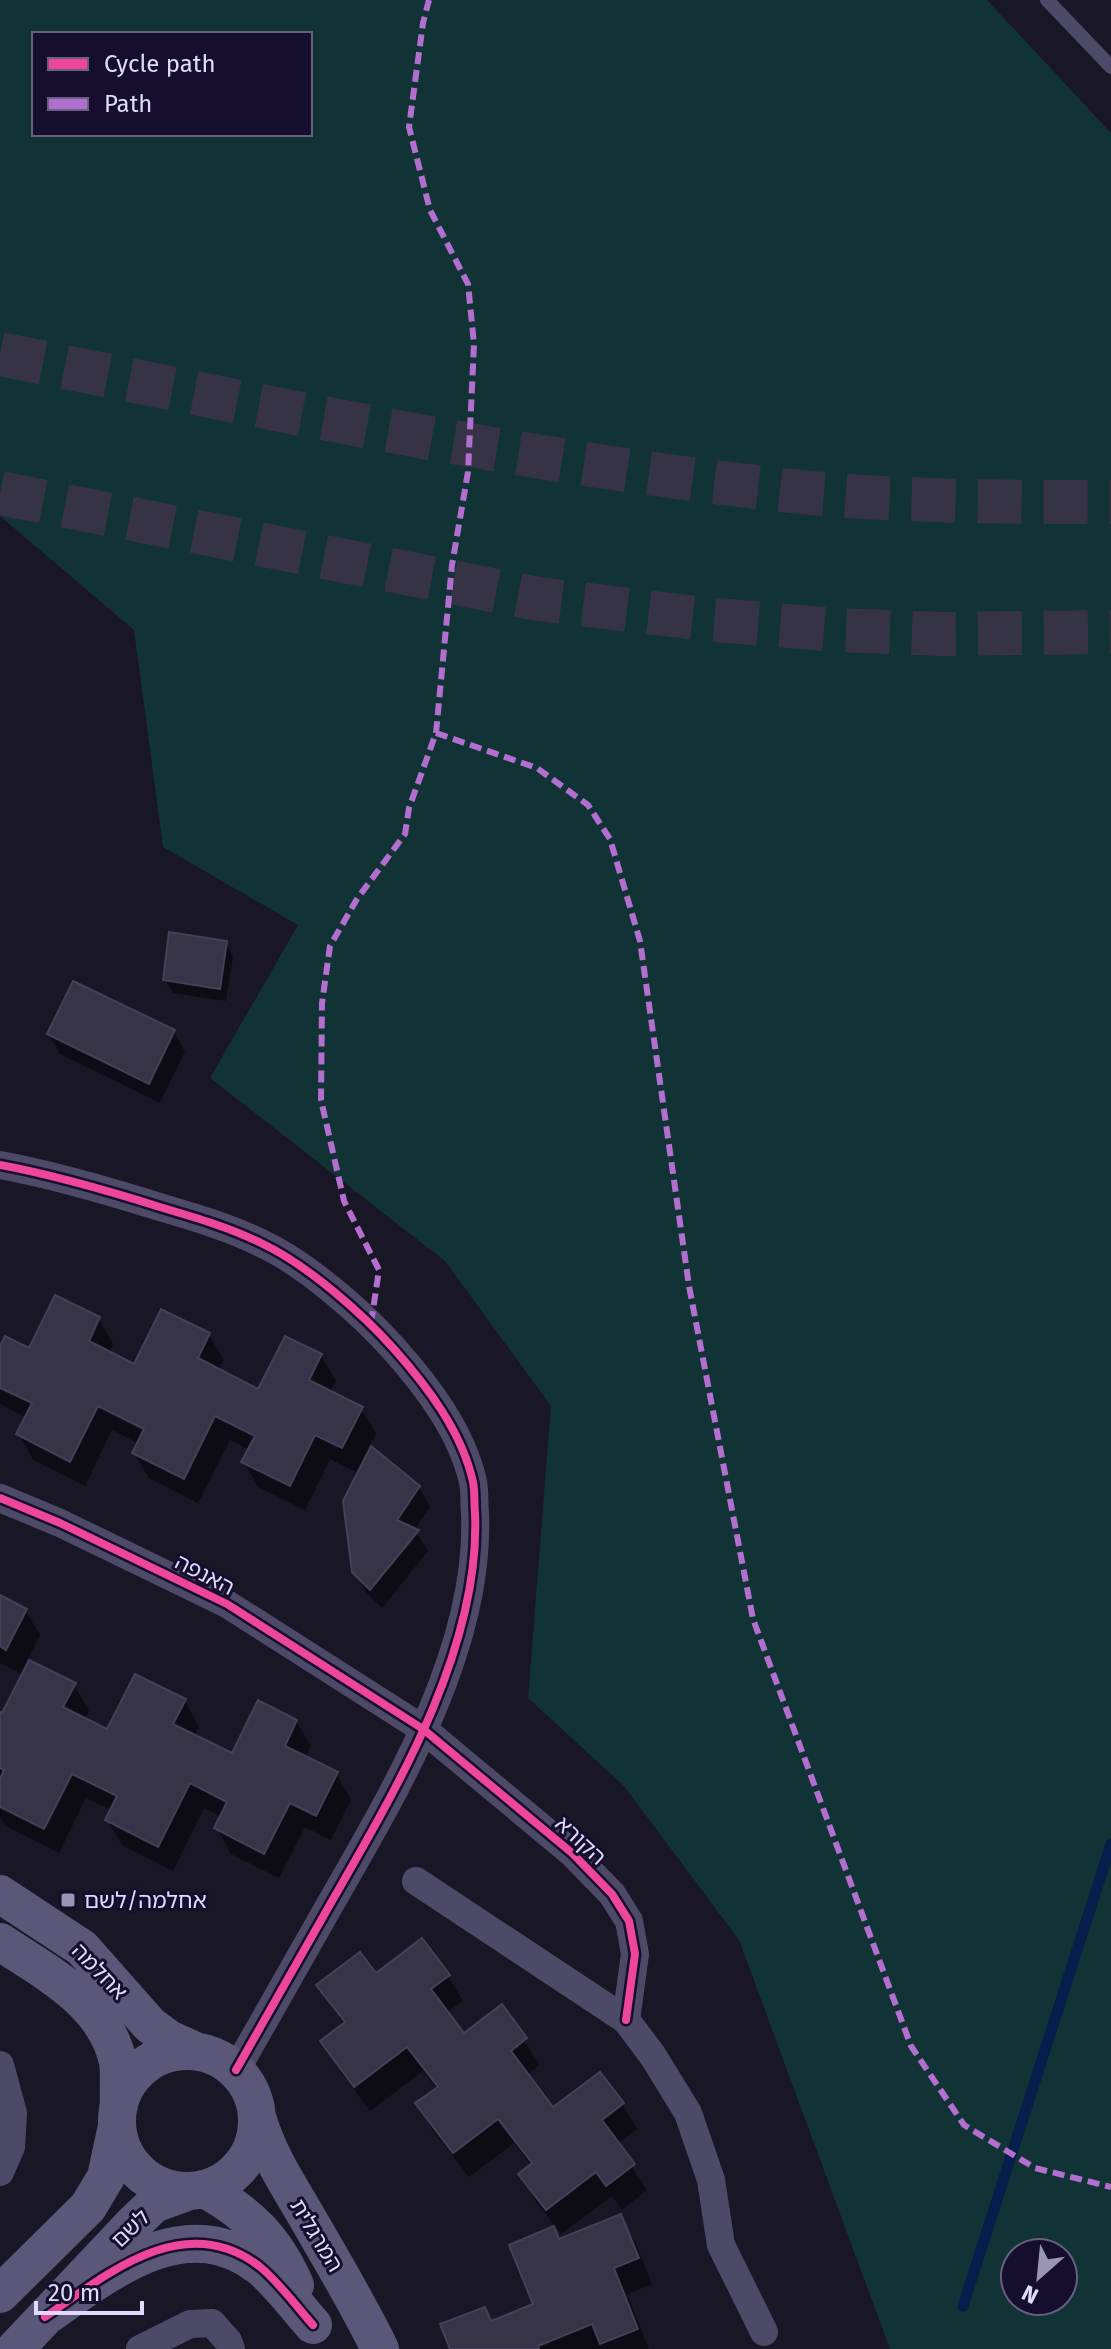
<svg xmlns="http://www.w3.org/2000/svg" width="1111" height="2349" viewBox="0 0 1111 2349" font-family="'Fira Sans','Noto Sans Hebrew',sans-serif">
	<rect width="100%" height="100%" fill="#191626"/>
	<path fill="#123335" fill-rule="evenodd" d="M0,0h987l124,133v2216h-221l-151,-409 -115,-154 -96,-88 23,-292 -106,-145 -235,-183 88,-153 -135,-78 -29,-217 -134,-114zM34,34h276v100h-276zM1015,2253h48v48h-48z"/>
	<path fill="#0007" d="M225,943l8,13 -7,45 -53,-8 -8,-13z
		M174,1032l11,20 -25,51 -100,-49 -11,-20z
		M99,1319l14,25 -4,10 26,13 74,-32 15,25 -6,11 41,20 62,-35 15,25 -6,11 31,16 15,26 -7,13 50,41 11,19 -16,23 14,21 -46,57 -16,-16 -12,-21 5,-97 -29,-15 -25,51 -47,-23 -14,-25 6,-12 -20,-10 -32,63 -49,-25 -15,-25 5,-9 -27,-14 -27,56 -52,-26 -14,-26 8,-16 -27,-14v-54l30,1z
		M0,1598l25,12 15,25 -13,26 47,24 15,25 -5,10 24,11 76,-31 15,26 -5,11 39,19 63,-35 15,25 -6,12 31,16 15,25 -20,41 -26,-13 -26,51 -48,-24 -14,-26 5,-11 -18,-9 -31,63 -51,-26 -15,-25 5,-10 -26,-12 -27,55 -54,-27 -5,-9v-103l3,2 21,-41 -24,-12z
		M376,1976h72l15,25 -17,12 17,23 38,-29 39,58 -14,10 27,35 69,-6 15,25 -20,15 30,46 -25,20 -10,-14 -51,38 -26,-34 -14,-26 10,-8 -17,-23 -45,34 -37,-48 -14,-25 19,-15 -14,-18 -53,40 -33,-44 -15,-25 22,-17 -25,-40z
		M620,2217l15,25 17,42 -25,10 22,55h-197l40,-26 43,-18 18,-76 7,12z"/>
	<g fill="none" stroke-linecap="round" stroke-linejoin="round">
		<path stroke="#071d4b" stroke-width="11" d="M963,2306l148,-462"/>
	</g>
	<path fill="#383447" stroke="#454059" stroke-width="2" d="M169,932l58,9 -7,48 -57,-9z
		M73,981l102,49 -26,54 -102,-50z
		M55,1295l45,22 -11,24 45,23 27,-55 49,24 -12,25 60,31 27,-53 37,18 -13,26 54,27 -21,41 -27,-13 -25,51 -49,-24 14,-26 -40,-20 -31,63 -52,-26 12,-24 -46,-23 -28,56 -54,-28 16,-31 -32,-15v-42l5,-10 24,12z
		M371,1446l49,40 -23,34 22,10 -49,60 -18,-18 -9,-71z
		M0,1595l27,14 -21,41 -6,-4z
		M29,1660l47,23 -13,24 44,22 28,-55 51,25 -13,25 59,29 26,-53 39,20 -12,26 53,26 -22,44 -26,-13 -26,51 -50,-26 13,-26 -37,-19 -32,64 -53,-27 12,-24 -45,-22 -28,55 -44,-22v-28l4,-9 -4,-2v-56l2,1z
		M422,1938l28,37 -19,14 33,44 38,-29 25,34 -16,13 42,56 47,-35 24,31 -22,17 33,44 -29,22 -10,-14 -50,38 -28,-36 14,-11 -34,-44 -45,34 -38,-50 23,-16 -31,-40 -53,40 -34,-46 25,-19 -29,-37 44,-33 16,21z
		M621,2214l18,44 -25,10 24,61 -38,15 -8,-20 -54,22 1,3h-89l-10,-25 45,-17 6,14 42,-17 -24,-59 45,-19 5,13z"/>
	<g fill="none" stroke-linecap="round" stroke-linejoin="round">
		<path stroke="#373347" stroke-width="44" stroke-dasharray="44 22" stroke-linecap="butt" d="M0,354c256,51 513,106 773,135 112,13 225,13 338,13
			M0,493l538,106 167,20 131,11 106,4 169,-2"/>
		<path stroke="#4c4a67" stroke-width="14" d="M1047,0l64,67"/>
		<path stroke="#4c4a67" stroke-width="28" d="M0,1165c55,10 109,26 163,43 34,10 68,20 100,36 44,21 99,69 131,105 33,37 68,83 79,133 2,10 1,21 2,31 6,134 -78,275 -143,388 -32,56 -64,112 -96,169
			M0,1498l60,25 167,81 196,125 149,124 40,41 17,27 6,33 -9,66
			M416,1881l210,139 27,36 35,57 23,67 10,65 43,87
			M0,2065l13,48 -2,34 -11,25
			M140,2349l50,-25 22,-1 16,18 3,8"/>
		<path stroke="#5a5778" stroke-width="38" d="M0,1894l82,54 68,77 19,14 27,12
			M0,1942c46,30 106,61 118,120 2,14 0,30 1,44
			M117 2121a70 70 0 1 1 140 0a70 70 0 1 1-140 0Z
			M258,2120c11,37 31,66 50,99 25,43 50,85 72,130
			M205,2189c44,25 69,49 90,96
			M0,2294l88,-87 18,-30 11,-51
			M45,2317c62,-43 139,-108 214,-51 20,16 37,40 54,59
			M15,2349l118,-125 21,-20 36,-13"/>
		<path stroke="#b36fd0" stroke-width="6" stroke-dasharray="12 6" stroke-linecap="butt" d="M436,733l101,35 51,37 22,34 30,102 49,345 64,333 158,427 53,79 71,43 76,19
			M371,1323l8,-53 -35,-69 -23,-101 1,-97 8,-57 27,-47 48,-65 4,-26 27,-75 16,-168 16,-93 6,-128 -6,-60 -38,-74 -21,-83 14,-104 6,-23"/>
		<defs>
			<path id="cycleway" d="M0,1165c55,10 109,26 163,43 34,10 68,20 100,36 44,21 99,69 131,105 33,37 68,83 79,133 2,10 1,21 2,31 6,134 -78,275 -143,388 -32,56 -64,112 -96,169
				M0,1498l60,25 167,81 196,125 149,124 40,41 17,27 6,33 -9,66
				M45,2317c62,-43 139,-108 214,-51 20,16 37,40 54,59"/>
		</defs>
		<use href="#cycleway" stroke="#150f2d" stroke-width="13"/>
		<use href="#cycleway" stroke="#ed469a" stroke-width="8"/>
	</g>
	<rect fill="#9a95b3" stroke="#150f2d" stroke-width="3" x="60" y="1892" width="16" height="16" rx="4"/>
	<g text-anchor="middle" stroke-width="6" stroke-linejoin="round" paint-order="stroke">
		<g font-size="22" fill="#e0daff" stroke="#150f2d">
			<text transform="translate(205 1574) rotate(27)" y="8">האנפה</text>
			<text transform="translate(581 1840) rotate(43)" y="8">הקורא</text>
			<text transform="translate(100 1971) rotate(46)" y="8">אחלמה</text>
			<text transform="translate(130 2228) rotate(-44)" y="8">לשם</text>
			<text transform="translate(317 2235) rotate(59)" y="8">המרגלית</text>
		</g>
		<g font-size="22" fill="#e0daff" stroke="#150f2d" text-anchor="start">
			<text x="84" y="1908">אחלמה/לשם</text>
		</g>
	</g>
	<rect x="32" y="32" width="280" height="104" fill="#150f2d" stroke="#666081" stroke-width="2"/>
	<rect x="48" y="58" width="40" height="12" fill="#ed469a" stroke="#666081" stroke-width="2"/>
	<text x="104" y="72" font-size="24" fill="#e0daff">Cycle path</text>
	<rect x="48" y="98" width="40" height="12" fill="#b36fd0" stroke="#666081" stroke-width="2"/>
	<text x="104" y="112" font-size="24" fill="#e0daff">Path</text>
	<g transform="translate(1039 2277) rotate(207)"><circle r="38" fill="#150f2d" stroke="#666081" stroke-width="2"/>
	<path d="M0-6L14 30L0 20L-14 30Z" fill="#9a95b3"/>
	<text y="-12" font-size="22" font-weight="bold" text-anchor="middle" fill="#e0daff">N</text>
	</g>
	<path d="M36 2301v12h106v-12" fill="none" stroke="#e0daff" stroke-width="4"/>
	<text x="48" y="2301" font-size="24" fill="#e0daff" stroke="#150f2d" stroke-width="6" paint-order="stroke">20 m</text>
</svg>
